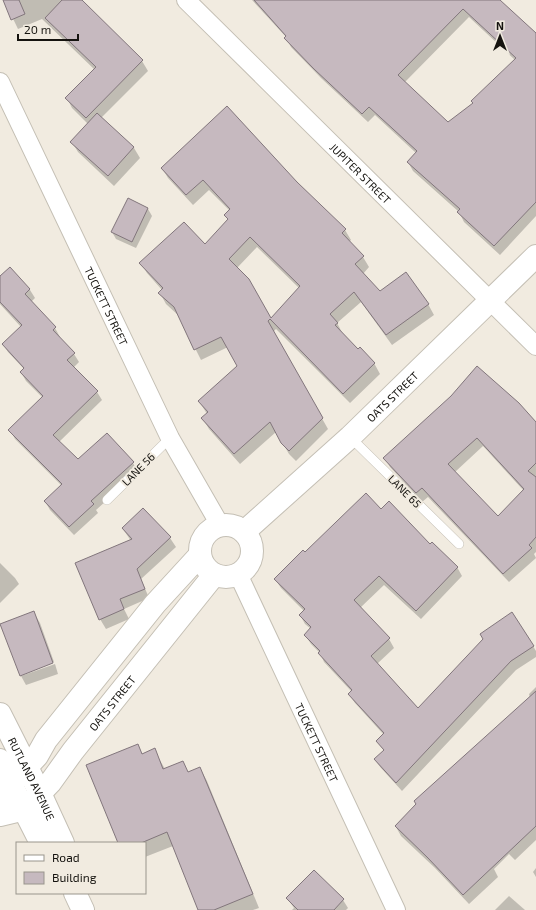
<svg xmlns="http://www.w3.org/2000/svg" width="536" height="910" font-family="'Exo 2',sans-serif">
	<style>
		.shadow { fill: #0003; fill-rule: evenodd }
		.building { fill: #c6b9bf; stroke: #82767c; fill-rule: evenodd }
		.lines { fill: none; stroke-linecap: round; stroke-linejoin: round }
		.lane-casing { stroke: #c4bfb4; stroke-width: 10 }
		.street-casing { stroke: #c4bfb4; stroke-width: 20 }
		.secondary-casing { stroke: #c4bfb4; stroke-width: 24 }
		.primary-casing { stroke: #c4bfb4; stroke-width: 24 }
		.lane { stroke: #fff; stroke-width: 9 }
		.street { stroke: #fff; stroke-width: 18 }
		.secondary { stroke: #fff; stroke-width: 22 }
		.primary { stroke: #fff; stroke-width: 22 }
		.labels { text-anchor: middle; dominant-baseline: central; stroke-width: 4; stroke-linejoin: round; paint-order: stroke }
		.street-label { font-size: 11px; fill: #15130f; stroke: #f1ebe0 }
	</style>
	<rect width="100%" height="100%" fill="#f1ebe0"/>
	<g class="shadow">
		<polygon points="4,0 80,0 142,61 148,71 101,118 134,148 140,158 114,186 78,152 72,142 88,124 72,108 67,98 95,70 42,19 18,29"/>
		<path d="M252,0H499L536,34V216L500,255L464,222L459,212L413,171L408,162L416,153L375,115L368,122L321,78L291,47L286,37ZM469,17L515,60L474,103L448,124L404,83Z"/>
		<path d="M162,168L297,182L345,230L351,240L349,242L363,257L369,267L363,274L380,292L428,304L434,315L392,345L361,302L337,323L343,334L358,350L374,363L380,374L350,403L276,329L273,332L328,429L296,461L289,454L276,432L240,464L209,429L203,419L207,414L199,401L238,366L228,347L201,360L179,316L166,304L160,293L162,290L147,273L141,263L205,245L228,220L225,215L230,211L209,190L193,205L168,178ZM257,247L299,288L271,320L237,268Z"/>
		<polygon points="128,199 148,209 152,216 136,248 116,239 112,232"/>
		<polygon points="10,269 30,290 35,298 31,302 55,328 60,337 59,338 74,354 79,362 73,368 97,392 102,400 59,442 78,461 107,435 133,463 138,472 96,510 98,513 74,535 50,510 45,501 62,486 15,439 10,430 43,398 26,381 21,372 24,369 8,352 3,344 21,327 0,304 0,278"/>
		<path d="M536,423V552L534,554L536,558L509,582L428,497L422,502L390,467L385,458ZM483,446L524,491L498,518L455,472Z"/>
		<polygon points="381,510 430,545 457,567 462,576 421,619 384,585 360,608 389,639 394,648 377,664 418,709 533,646 536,651 536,657 516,670 402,791 381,768 375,760 384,751 377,741 384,735 355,703 349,694 352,692 324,662 320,653 311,644 305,635 311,629 305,624 300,615 304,611 281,588 275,579 305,554"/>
		<polygon points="123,529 170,538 176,547 141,579 149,598 124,609 129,619 106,629 100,619 131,541"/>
		<polygon points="0,563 15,578 19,584 0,603"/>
		<polygon points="34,613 40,623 54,662 21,674"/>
		<polygon points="55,664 58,674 26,685 21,676"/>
		<polygon points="536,687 536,840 515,860 509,854 494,869 498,877 469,904 435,868 401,836 396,827 530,698 529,694"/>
		<polygon points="137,745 142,754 154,750 165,769 189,773 200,768 207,781 259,908 253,910 200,910 173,846 145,857 145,843 119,843"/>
		<polygon points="536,868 536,877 533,872"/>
		<polygon points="314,871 343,900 348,908 346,910 292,910 294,908 287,898"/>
		<polygon points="509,896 525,910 495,910"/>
	</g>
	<g class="building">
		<polygon points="3,0 19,0 25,14 11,20"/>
		<polygon points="62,0 82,0 143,60 86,118 65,98 96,67 45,18"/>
		<path d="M254,0H500L536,33V202L494,246L457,212L460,209L407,162L417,151L369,107L362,114L314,69L284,38L286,36ZM463,9L516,58L471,101L473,103L448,122L398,75Z"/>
		<path d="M227,106L297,182L346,229L342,233L364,256L355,264L380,291L406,272L429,304L386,335L354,292L330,314L338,323L335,325L358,349L360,347L375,363L343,394L270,319L268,321L323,418L289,451L281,443L270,422L234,454L201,418L208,412L198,401L237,366L221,337L194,350L174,307L158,293L163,288L139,263L184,222L205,244L228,219L224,215L230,209L203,180L186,195L161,168ZM250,237L300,286L271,318L249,279L229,259Z"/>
		<polygon points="97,113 134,147 108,176 70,142"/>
		<polygon points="128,198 148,208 132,242 111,232"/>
		<polygon points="10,267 30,289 25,294 56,327 53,330 75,353 67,360 98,391 53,435 78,459 107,433 134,462 91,501 94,504 69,527 44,501 62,484 8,430 43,396 20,372 24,368 2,344 22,325 0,302 0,276"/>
		<path d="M477,366L519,403L536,422V463L528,471L536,477V537L529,545L532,548L503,574L422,488L416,493L383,458L451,396ZM477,438L524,489L498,516L448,464Z"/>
		<polygon points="366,493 381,509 389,501 430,544 432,542 458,567 416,611 379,576 354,600 390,638 371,656 418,708 483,639 480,634 512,612 534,646 511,661 396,783 374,759 384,750 376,741 384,733 348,694 352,690 318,653 320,651 304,635 311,627 299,615 305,609 274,579 303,550 305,552"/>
		<polygon points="143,508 171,537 137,569 145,589 120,599 124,609 99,620 75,563 132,539 122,528"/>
		<polygon points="34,611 53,663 20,676 0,624"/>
		<polygon points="536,691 536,826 463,895 428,858 395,826 416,804 414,801"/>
		<polygon points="138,744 142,754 155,748 163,769 183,761 188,772 200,767 253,894 214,910 198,910 167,832 141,843 118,843 86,765"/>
		<polygon points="314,870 344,899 334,910 298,910 286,898"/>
	</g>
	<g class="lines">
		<g class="lane-casing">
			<g id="lane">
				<polyline points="350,437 459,544"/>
				<polyline points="107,500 170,438"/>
			</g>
		</g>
		<g class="street-casing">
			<g id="street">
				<path id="s1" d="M186,0L536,346"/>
				<path id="s2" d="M0,82L170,438L220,525"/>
				<path id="s3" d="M238,574L396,910"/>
			</g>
		</g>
		<g class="secondary-casing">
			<g id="secondary">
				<path id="s4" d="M0,714L40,793L63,843"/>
				<polyline points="0,760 11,784 41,843"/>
				<polyline points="75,893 83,910"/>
			</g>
		</g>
		<g class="primary-casing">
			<g id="primary">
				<circle cx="226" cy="551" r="26"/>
				<path id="s5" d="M244,532L350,437L536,256"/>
				<polyline points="0,806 11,784 37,756 46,740 155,604 199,556"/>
				<path id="s6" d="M0,815L25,809L50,783L73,751L214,575"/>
			</g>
		</g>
		<use href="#lane" class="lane"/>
		<use href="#street" class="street"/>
		<use href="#secondary" class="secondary"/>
		<use href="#primary" class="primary"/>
	</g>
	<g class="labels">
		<g class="street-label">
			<text stroke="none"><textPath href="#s1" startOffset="246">JUPITER STREET</textPath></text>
			<text stroke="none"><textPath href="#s2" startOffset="248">TUCKETT STREET</textPath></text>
			<text stroke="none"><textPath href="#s5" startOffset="201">OATS STREET</textPath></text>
			<text transform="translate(138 469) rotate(-45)">LANE 56</text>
			<text transform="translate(405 491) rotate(45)">LANE 65</text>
			<text stroke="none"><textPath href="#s6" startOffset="163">OATS STREET</textPath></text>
			<text stroke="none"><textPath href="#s3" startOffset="186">TUCKETT STREET</textPath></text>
			<text stroke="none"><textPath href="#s4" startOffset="72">RUTLAND AVENUE</textPath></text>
		</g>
	</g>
	<rect x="16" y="842" width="130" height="52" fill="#f1ebe0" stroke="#99958c"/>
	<rect x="24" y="855" width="20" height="6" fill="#ffffff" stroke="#99958c"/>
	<text x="52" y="862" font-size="12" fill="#15130f">Road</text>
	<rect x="24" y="872" width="20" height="12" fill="#c6b9bf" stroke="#99958c"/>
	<text x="52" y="882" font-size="12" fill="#15130f">Building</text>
	<g transform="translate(500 36)" stroke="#f1ebe0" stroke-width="3" paint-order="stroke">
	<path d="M0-3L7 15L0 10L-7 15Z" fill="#15130f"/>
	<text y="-6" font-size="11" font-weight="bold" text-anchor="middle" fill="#15130f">N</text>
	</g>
	<path d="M18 34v6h60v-6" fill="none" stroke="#15130f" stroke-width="2"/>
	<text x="24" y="34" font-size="12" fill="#15130f" stroke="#f1ebe0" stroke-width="3" paint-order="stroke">20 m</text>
</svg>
